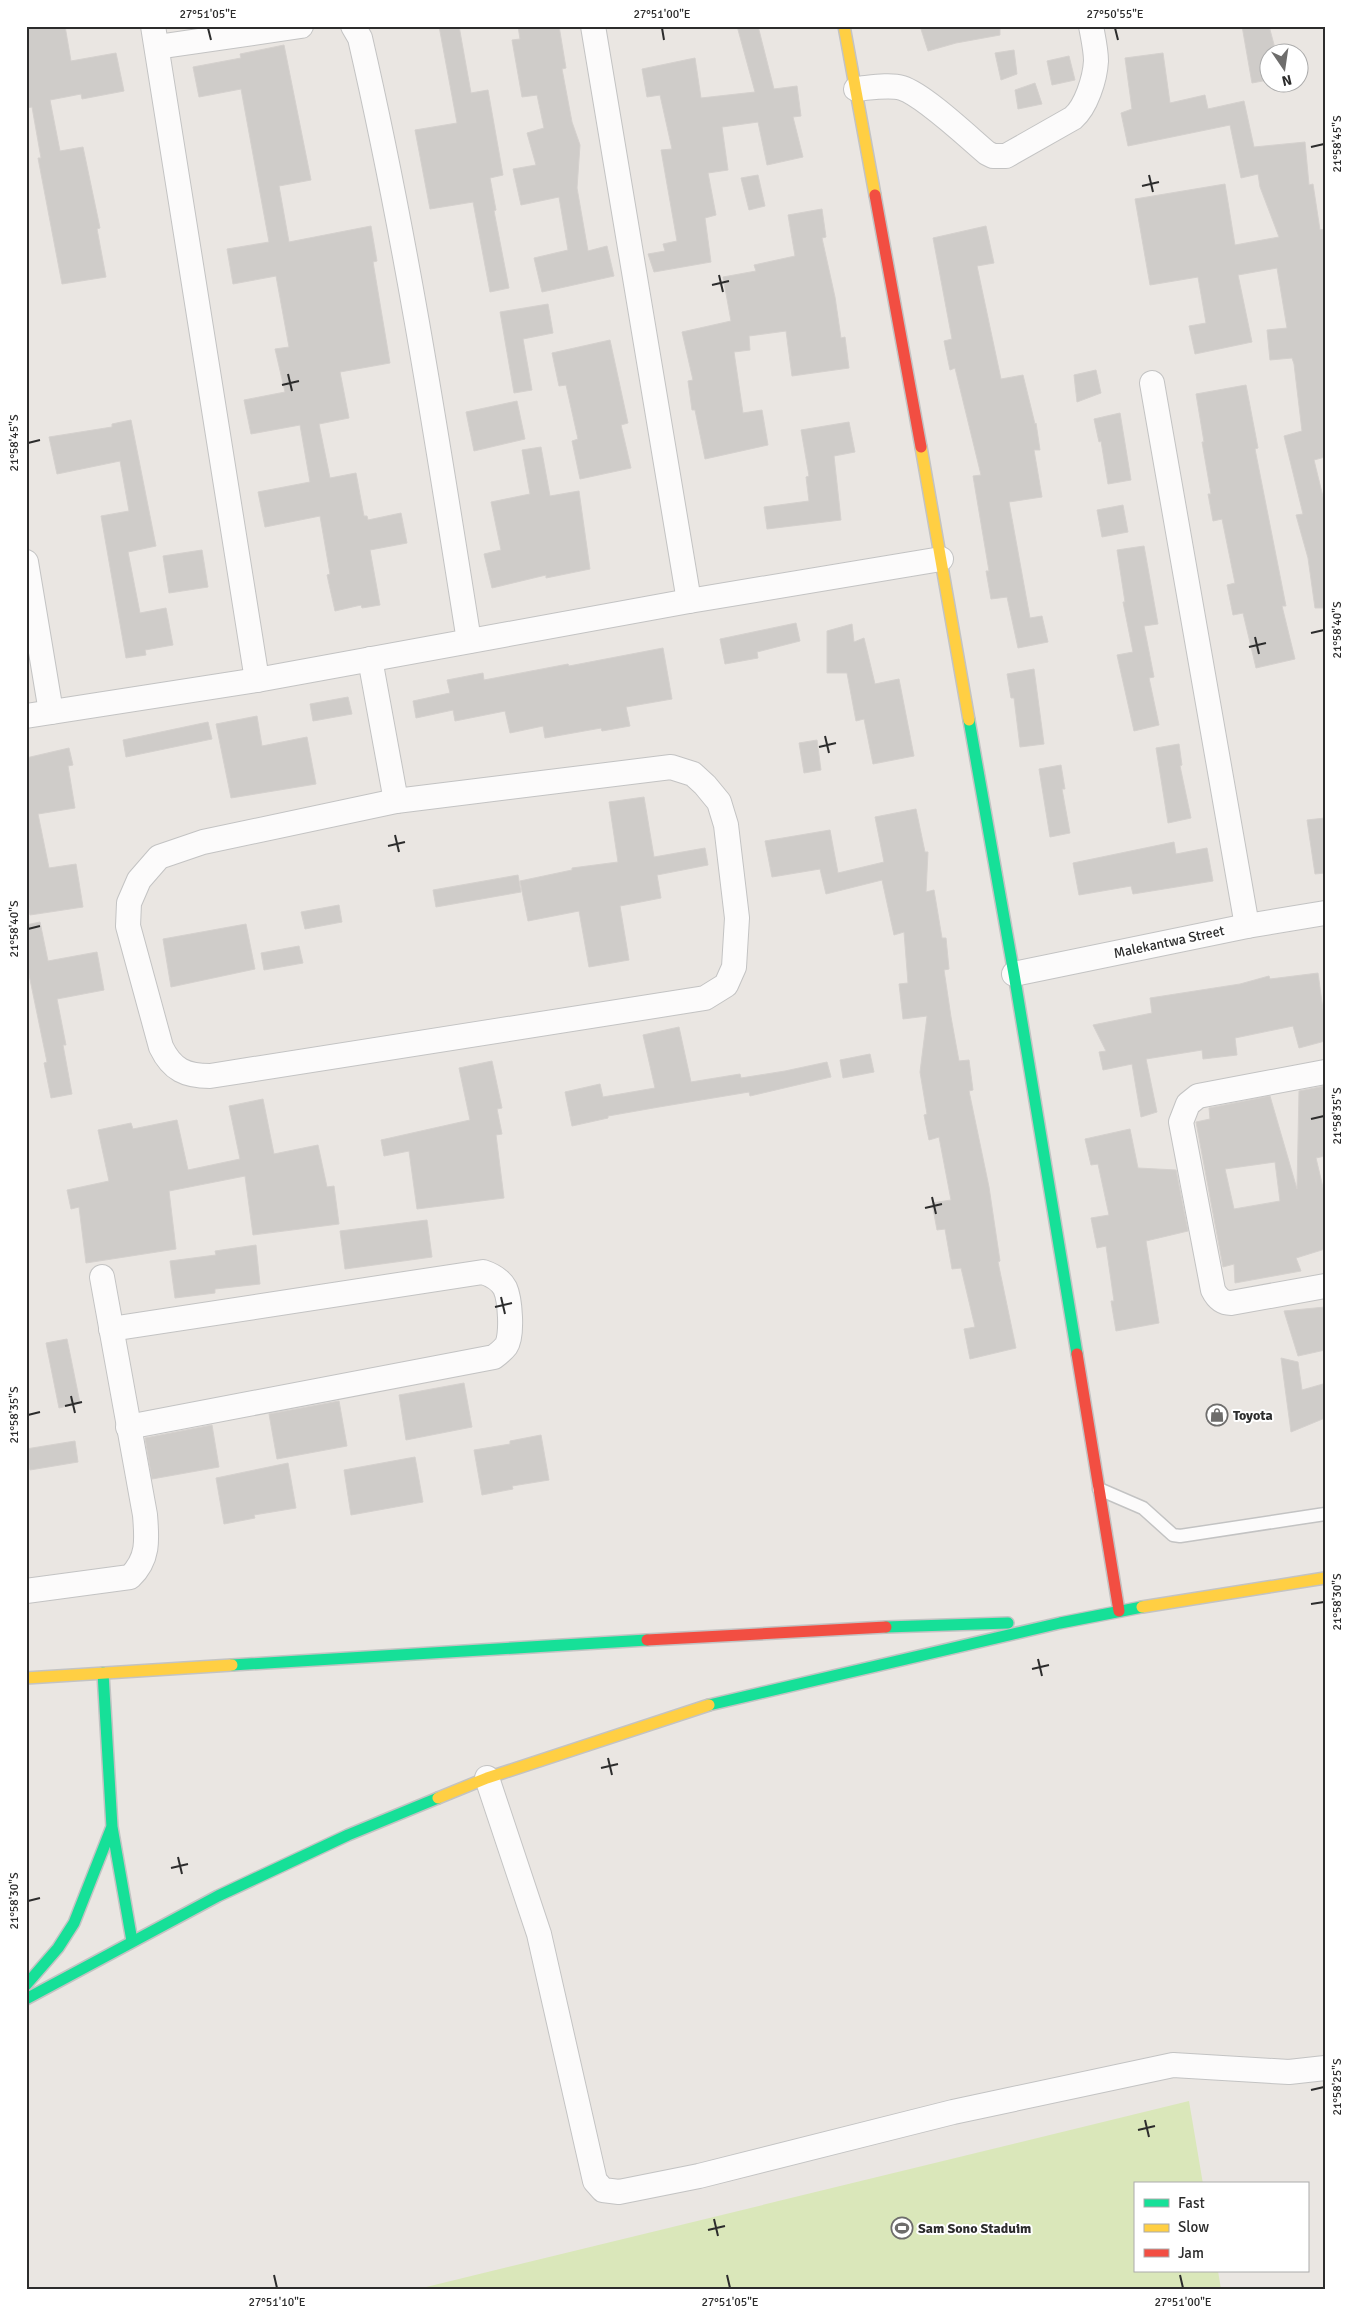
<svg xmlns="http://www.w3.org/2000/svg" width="1351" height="2315" font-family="Signika,sans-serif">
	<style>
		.pitch { fill: #dae7ba }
		.building { fill: #cfccc9; stroke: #d5d1ce; fill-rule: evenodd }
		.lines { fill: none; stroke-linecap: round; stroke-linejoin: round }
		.lane-casing { stroke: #c3c3c3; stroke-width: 15 }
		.street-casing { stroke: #c3c3c3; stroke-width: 26 }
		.fast-casing { stroke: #c3c3c3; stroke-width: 14 }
		.slow-casing { stroke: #c3c3c3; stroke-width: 14 }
		.jam-casing { stroke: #c3c3c3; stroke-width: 14 }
		.lane { stroke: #fcfbfb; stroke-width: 12 }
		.street { stroke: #fcfbfb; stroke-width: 24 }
		.fast { stroke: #16e098; stroke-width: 11 }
		.slow { stroke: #ffcf43; stroke-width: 11 }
		.jam { stroke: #f24e42; stroke-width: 11 }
		.ticks { fill: none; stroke: #2c2c2c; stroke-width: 2 }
		.labels { text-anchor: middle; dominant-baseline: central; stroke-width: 4; stroke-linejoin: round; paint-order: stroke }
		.street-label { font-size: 14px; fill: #2c2c2c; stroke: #fff }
		.poi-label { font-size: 14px; font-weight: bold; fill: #2c2c2c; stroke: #fff; text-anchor: start }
		.neatline { fill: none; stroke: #2c2c2c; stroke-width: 2 }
		.ticks-label { font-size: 12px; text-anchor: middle; fill: #2c2c2c }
	</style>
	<rect width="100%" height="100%" fill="#eae6e2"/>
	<polygon class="pitch" points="1189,2101 1203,2184 1135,2184 1135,2271 1218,2271 1221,2289 418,2289"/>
	<g class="building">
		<polygon points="26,26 65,26 71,61 116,53 124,91 82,99 81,94 50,100 60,151 83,147 100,228 97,229 106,277 62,284 38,158 41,158 32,107 26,108"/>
		<polygon points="439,26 459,26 471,93 488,90 503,175 490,178 496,210 494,211 509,288 490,292 473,202 430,209 415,130 457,123"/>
		<polygon points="518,26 559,26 566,68 562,69 572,122 580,145 577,188 588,251 607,246 614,276 542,292 534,258 568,250 559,197 521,205 513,169 536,165 527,133 544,128 537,95 522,97 512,40 520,39"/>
		<polygon points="737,26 758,26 774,89 797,86 801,116 793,117 803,157 767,165 758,122 722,127 728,170 708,173 716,215 705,218 711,262 654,272 648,254 665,251 663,244 677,241 661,150 672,149 660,95 647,97 642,69 695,58 701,98 755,92"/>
		<polygon points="920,26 1000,26 1000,35 956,43 928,51"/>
		<polygon points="1242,26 1269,26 1276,52 1268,52 1268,80 1252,83"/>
		<polygon points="284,45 311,180 279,186 289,242 371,226 377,261 373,262 390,363 340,372 349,418 319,424 330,478 356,473 364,516 367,516 368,520 401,513 407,543 370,550 380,605 362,608 361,605 335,611 327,575 330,574 320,516 265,527 258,492 310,482 300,425 251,434 244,400 285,392 275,349 289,347 276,276 233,284 227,249 269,242 241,89 199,97 193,67 241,58 240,54"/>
		<polygon points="1014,50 1017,74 1001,80 995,53"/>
		<polygon points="1163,53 1170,103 1205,95 1208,109 1244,101 1254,147 1305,142 1309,185 1313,184 1320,230 1325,229 1325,457 1314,460 1325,505 1325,608 1315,608 1308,558 1296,515 1303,514 1284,436 1302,431 1294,364 1292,358 1270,360 1267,330 1287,328 1277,268 1238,275 1252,342 1195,354 1189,326 1206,323 1198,277 1150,285 1135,199 1225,184 1235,245 1279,237 1260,187 1258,174 1241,178 1230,125 1128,146 1121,113 1132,109 1125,58"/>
		<polygon points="1069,56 1075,80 1052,85 1047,61"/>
		<polygon points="1035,83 1042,104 1018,109 1015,90"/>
		<polygon points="758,175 765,206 749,210 741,178"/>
		<polygon points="822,209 826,237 822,238 835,297 841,338 845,337 849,368 792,376 786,331 749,336 750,350 734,352 743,413 762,410 768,445 705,459 695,410 692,410 688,381 693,380 682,332 731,321 723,277 756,271 754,265 795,256 788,215"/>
		<polygon points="986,226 994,263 977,266 1001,379 1023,375 1035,424 1036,423 1040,450 1034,450 1042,497 1009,502 1030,618 1042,616 1048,642 1018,648 1007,597 991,599 986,571 989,571 973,476 981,475 955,368 950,370 944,341 952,339 933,238"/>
		<polygon points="548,304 553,333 523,339 532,390 514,393 500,312"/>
		<polygon points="610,340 628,423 621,425 631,468 580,479 572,441 578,439 566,385 559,386 552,353"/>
		<polygon points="1096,370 1101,393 1077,402 1074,375"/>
		<polygon points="1246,385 1258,448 1255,449 1286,606 1282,606 1295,659 1256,668 1243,613 1233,615 1227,585 1235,583 1222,519 1213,521 1208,494 1211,494 1202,442 1204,442 1196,394"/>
		<polygon points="517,401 525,439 474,451 466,412"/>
		<polygon points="1120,413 1131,480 1108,484 1101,441 1099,442 1094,419"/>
		<polygon points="131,420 156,546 128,552 140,613 166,608 173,645 145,650 146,655 126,658 101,516 129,511 120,461 57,474 49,437 112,427 112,424"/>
		<polygon points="849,422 855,452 834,456 841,520 767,529 764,507 809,501 806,477 809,476 801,430"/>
		<polygon points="541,447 550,496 579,491 590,569 546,578 546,575 492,588 484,554 501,550 491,502 530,494 522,450"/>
		<polygon points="1123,505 1128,532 1102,537 1097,510"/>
		<polygon points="1144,546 1158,624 1144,626 1154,677 1149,678 1159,725 1134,731 1117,655 1133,652 1123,602 1125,602 1117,550"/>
		<polygon points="202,550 208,587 169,593 163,556"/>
		<polygon points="796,623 800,641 757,652 758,658 725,664 720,639"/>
		<polygon points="852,624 854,642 864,638 875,684 899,679 914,756 873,764 864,719 856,721 847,673 827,673 827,631"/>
		<polygon points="663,648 672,699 626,707 630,726 602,731 601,728 545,738 543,726 510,733 505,711 455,721 453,710 416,718 413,701 450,693 447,680 483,673 484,680 568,664 569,666"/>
		<polygon points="1034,669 1044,744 1020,747 1014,698 1011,698 1007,674"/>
		<polygon points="348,697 352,714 313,721 310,704"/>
		<polygon points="257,716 262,746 307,737 316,784 231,798 216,724"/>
		<polygon points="208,722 212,739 126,757 123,740"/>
		<polygon points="817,740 821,770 804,773 799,743"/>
		<polygon points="1179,744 1182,765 1180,766 1191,818 1168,823 1156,748"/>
		<polygon points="69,748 73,765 68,766 75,808 38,814 49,868 76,864 83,907 30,915 26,890 26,758"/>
		<polygon points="1061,765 1065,789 1062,789 1070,833 1050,837 1039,769"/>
		<polygon points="644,797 654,857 705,848 708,865 657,875 661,898 620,906 629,960 589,967 579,911 528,921 520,881 572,870 572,868 618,862 609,802"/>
		<polygon points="916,809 925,852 928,852 926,892 934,890 942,938 946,938 949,969 944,970 951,1017 959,1061 969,1060 973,1090 969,1091 989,1187 1000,1261 998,1262 1016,1348 970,1359 964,1329 975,1327 961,1268 952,1269 945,1229 937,1230 932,1203 951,1200 939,1137 929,1140 924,1115 927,1114 920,1072 927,1016 903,1019 899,984 908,983 904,932 894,935 882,880 826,894 820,869 772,877 765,841 830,830 838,873 884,862 875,817"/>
		<polygon points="1325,818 1325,873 1315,874 1307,820"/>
		<polygon points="1174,842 1176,854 1207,848 1213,881 1133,894 1131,886 1079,895 1073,863"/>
		<polygon points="518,875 521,892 436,907 433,890"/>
		<polygon points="339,905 342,922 305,929 301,912"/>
		<polygon points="40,922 48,961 97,952 104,990 57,999 66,1045 63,1045 72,1094 51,1098 44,1063 47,1062 26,960 26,925"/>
		<polygon points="246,924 255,969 171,987 163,939"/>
		<polygon points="299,946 303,963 264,970 261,953"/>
		<polygon points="1318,973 1325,1024 1325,1041 1299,1048 1293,1026 1235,1038 1237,1055 1203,1059 1202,1050 1146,1059 1157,1112 1141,1117 1132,1064 1103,1070 1099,1052 1106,1051 1093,1025 1152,1013 1150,998 1240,984 1269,976 1270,979"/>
		<polygon points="679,1027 691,1082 740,1074 741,1078 785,1071 827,1062 831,1077 750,1096 749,1092 659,1107 608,1116 608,1118 572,1126 565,1092 600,1084 603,1097 655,1088 643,1035"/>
		<polygon points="870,1054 874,1072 843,1078 840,1060"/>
		<polygon points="492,1061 502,1108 497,1109 502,1134 496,1135 504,1198 417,1209 409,1151 384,1156 381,1140 470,1120 459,1068"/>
		<path d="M1325,1086V1156L1316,1158L1325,1196V1249L1296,1258L1301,1271L1235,1283L1234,1264L1223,1267L1196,1122L1210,1119L1209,1108L1270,1096L1297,1189L1299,1091ZM1275,1162L1280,1201L1234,1209L1225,1169Z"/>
		<polygon points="263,1099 274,1154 318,1145 327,1187 334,1186 339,1224 253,1235 245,1176 169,1191 176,1249 86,1263 79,1207 71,1209 67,1190 109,1181 98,1130 131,1123 133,1129 177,1120 188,1170 240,1159 229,1106"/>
		<polygon points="1130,1129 1138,1168 1176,1170 1188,1231 1146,1241 1159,1323 1116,1331 1111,1301 1114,1301 1106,1246 1097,1248 1091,1218 1109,1215 1098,1164 1091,1165 1085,1139"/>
		<polygon points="427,1220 432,1257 345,1269 340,1231"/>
		<polygon points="256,1245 260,1284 215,1289 215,1293 175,1298 170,1261 216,1255 215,1251"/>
		<polygon points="1325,1307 1325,1350 1298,1356 1284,1311"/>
		<polygon points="67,1339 80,1403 59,1408 46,1343"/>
		<polygon points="1281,1358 1298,1362 1302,1390 1323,1384 1325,1418 1291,1432"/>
		<polygon points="464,1383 472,1427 406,1440 399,1395"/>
		<polygon points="339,1401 347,1446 277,1459 269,1414"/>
		<polygon points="212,1425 219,1467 152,1479 145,1438"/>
		<polygon points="541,1435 549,1480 512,1486 513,1489 482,1495 474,1450 510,1444 510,1441"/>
		<polygon points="75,1441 78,1462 30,1470 26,1449"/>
		<polygon points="415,1457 423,1502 351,1515 344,1470"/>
		<polygon points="288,1463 296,1508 254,1515 255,1518 224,1524 216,1478"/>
	</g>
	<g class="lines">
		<g class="lane-casing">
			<polyline id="lane" points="1099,1489 1143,1508 1173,1535 1180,1536 1325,1514"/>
		</g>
		<g class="street-casing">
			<g id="street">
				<polyline points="153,26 257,680"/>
				<path d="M353,26L360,38C406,237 437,439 469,641"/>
				<polyline points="593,26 689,601"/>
				<polyline points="157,47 301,26"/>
				<path d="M856,89C869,88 889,84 902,88C924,95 968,137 987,153L993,156H1006L1073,118C1086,107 1095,79 1096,61C1096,50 1093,37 1091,26"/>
				<polyline points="1152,383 1247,926"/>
				<polyline points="26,562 51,712"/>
				<polyline points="370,659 396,801"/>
				<polyline points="26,716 257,680 689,601 941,559"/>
				<path d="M671,767L693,774L705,785L719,802L726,825L737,918L734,967L726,985L705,998L210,1076C186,1076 172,1070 161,1047L128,926L129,903L139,880L159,857L203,842L396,801Z"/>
				<polyline points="1014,974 1247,926 1325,913"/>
				<path d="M1325,1072L1198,1096L1188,1104L1181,1122L1213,1290C1217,1298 1222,1303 1231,1303L1325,1286"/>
				<path d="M111,1329L483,1272C492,1275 500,1279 505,1288C510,1299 513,1336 506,1346C503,1350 498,1354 494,1357L128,1427"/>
				<path d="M26,1591L130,1577C149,1559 147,1539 145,1515L102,1277"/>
				<polyline points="487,1778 539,1934 595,2181 603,2190 619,2192 699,2176 953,2112 1173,2065 1289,2072 1325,2068"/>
			</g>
		</g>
		<g class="fast-casing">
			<g id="fast">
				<polyline points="969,720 1014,974 1077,1354"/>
				<polyline points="886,1627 1008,1623"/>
				<polyline points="232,1665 647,1640"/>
				<polyline points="103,1673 112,1827 132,1941"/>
				<polyline points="709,1705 1060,1623 1142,1607"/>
				<polyline points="26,1985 58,1948 74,1923 111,1829"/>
				<polyline points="26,1999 218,1896 348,1835 438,1798"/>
			</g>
		</g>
		<g class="slow-casing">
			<g id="slow">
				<polyline points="844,26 875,195"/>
				<polyline points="921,447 969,720"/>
				<polyline points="1142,1607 1325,1578"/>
				<polyline points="26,1678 232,1665"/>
				<polyline points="438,1798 487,1778 709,1705"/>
			</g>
		</g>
		<g class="jam-casing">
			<g id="jam">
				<polyline points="875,195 921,447"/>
				<polyline points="1077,1354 1119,1611"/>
				<polyline points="647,1640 886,1627"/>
			</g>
		</g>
		<use href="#lane" class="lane"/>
		<use href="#street" class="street"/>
		<use href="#fast" class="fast"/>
		<use href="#slow" class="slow"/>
		<use href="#jam" class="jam"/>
	</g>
	<path class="ticks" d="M208,28L211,40M662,28L664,40M1115,28L1118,40M1311,147L1324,144M1149,175L1153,192M1142,186L1159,182M719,275L723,292M712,285L729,281M288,374L292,391M282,385L299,381M28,443L40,440M1311,633L1324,630M1255,637L1259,654M1249,647L1266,643M825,736L829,753M819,747L836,743M395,835L399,852M388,846L405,842M28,929L40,926M1311,1119L1324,1116M932,1197L936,1214M925,1208L942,1204M501,1297L505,1314M495,1307L512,1303M71,1396L75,1413M65,1406L82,1402M28,1415L40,1412M1311,1604L1324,1602M1038,1659L1042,1676M1032,1669L1049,1665M608,1758L612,1775M601,1768L618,1764M178,1857L182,1874M171,1868L188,1864M28,1901L40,1898M1311,2090L1324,2087M1145,2120L1149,2137M1138,2130L1155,2126M714,2219L718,2236M708,2230L725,2226M274,2275L277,2288M727,2275L730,2288M1180,2275L1183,2288"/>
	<defs>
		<g id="shop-ring" transform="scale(1.125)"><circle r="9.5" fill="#fff" stroke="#6e6d6c" stroke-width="1.5"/><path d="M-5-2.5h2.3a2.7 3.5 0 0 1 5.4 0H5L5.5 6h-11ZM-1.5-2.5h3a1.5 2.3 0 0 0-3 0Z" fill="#6e6d6c"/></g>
		<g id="stadium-ring" transform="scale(1.125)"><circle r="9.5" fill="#fff" stroke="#6e6d6c" stroke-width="1.5"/><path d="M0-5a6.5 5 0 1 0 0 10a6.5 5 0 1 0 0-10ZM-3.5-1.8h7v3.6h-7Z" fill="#6e6d6c"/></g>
	</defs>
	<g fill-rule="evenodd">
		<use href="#shop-ring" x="1217" y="1415"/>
		<use href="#stadium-ring" x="902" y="2228"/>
	</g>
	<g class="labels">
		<g class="street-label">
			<text transform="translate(1169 942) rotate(-12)">Malekantwa Street</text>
		</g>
		<g class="poi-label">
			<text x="1233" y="1415">Toyota</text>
			<text x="918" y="2228">Sam Sono Staduim</text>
		</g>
	</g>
	<rect width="1351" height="2315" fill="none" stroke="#ffffff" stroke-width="55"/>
	<rect x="1134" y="2182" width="175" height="90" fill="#ffffff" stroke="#ababab"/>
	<rect x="1144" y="2199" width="25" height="8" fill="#16e098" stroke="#ababab"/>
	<text x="1178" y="2208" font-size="15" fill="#2c2c2c">Fast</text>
	<rect x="1144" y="2224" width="25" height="8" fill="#ffcf43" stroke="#ababab"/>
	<text x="1178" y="2232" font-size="15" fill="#2c2c2c">Slow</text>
	<rect x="1144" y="2249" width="25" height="8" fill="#f24e42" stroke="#ababab"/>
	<text x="1178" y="2258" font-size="15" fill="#2c2c2c">Jam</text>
	<g transform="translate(1284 68) rotate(167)"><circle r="24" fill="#ffffff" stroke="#ababab"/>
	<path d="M0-4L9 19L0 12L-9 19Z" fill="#6e6d6c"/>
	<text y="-8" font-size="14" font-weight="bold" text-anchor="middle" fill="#2c2c2c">N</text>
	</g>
	<rect x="28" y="28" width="1296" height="2260" class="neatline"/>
	<g class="ticks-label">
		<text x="208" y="18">27°51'05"E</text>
		<text x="662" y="18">27°51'00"E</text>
		<text x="1115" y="18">27°50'55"E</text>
		<text transform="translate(1337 144) rotate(-90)" y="4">21°58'45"S</text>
		<text transform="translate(14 443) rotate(-90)" y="4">21°58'45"S</text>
		<text transform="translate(1337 630) rotate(-90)" y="4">21°58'40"S</text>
		<text transform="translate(14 929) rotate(-90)" y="4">21°58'40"S</text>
		<text transform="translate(1337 1116) rotate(-90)" y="4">21°58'35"S</text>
		<text transform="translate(14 1415) rotate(-90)" y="4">21°58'35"S</text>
		<text transform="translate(1337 1602) rotate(-90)" y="4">21°58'30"S</text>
		<text transform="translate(14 1901) rotate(-90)" y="4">21°58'30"S</text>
		<text transform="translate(1337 2087) rotate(-90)" y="4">21°58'25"S</text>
		<text x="277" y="2306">27°51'10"E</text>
		<text x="730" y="2306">27°51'05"E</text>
		<text x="1183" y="2306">27°51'00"E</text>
	</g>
</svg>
